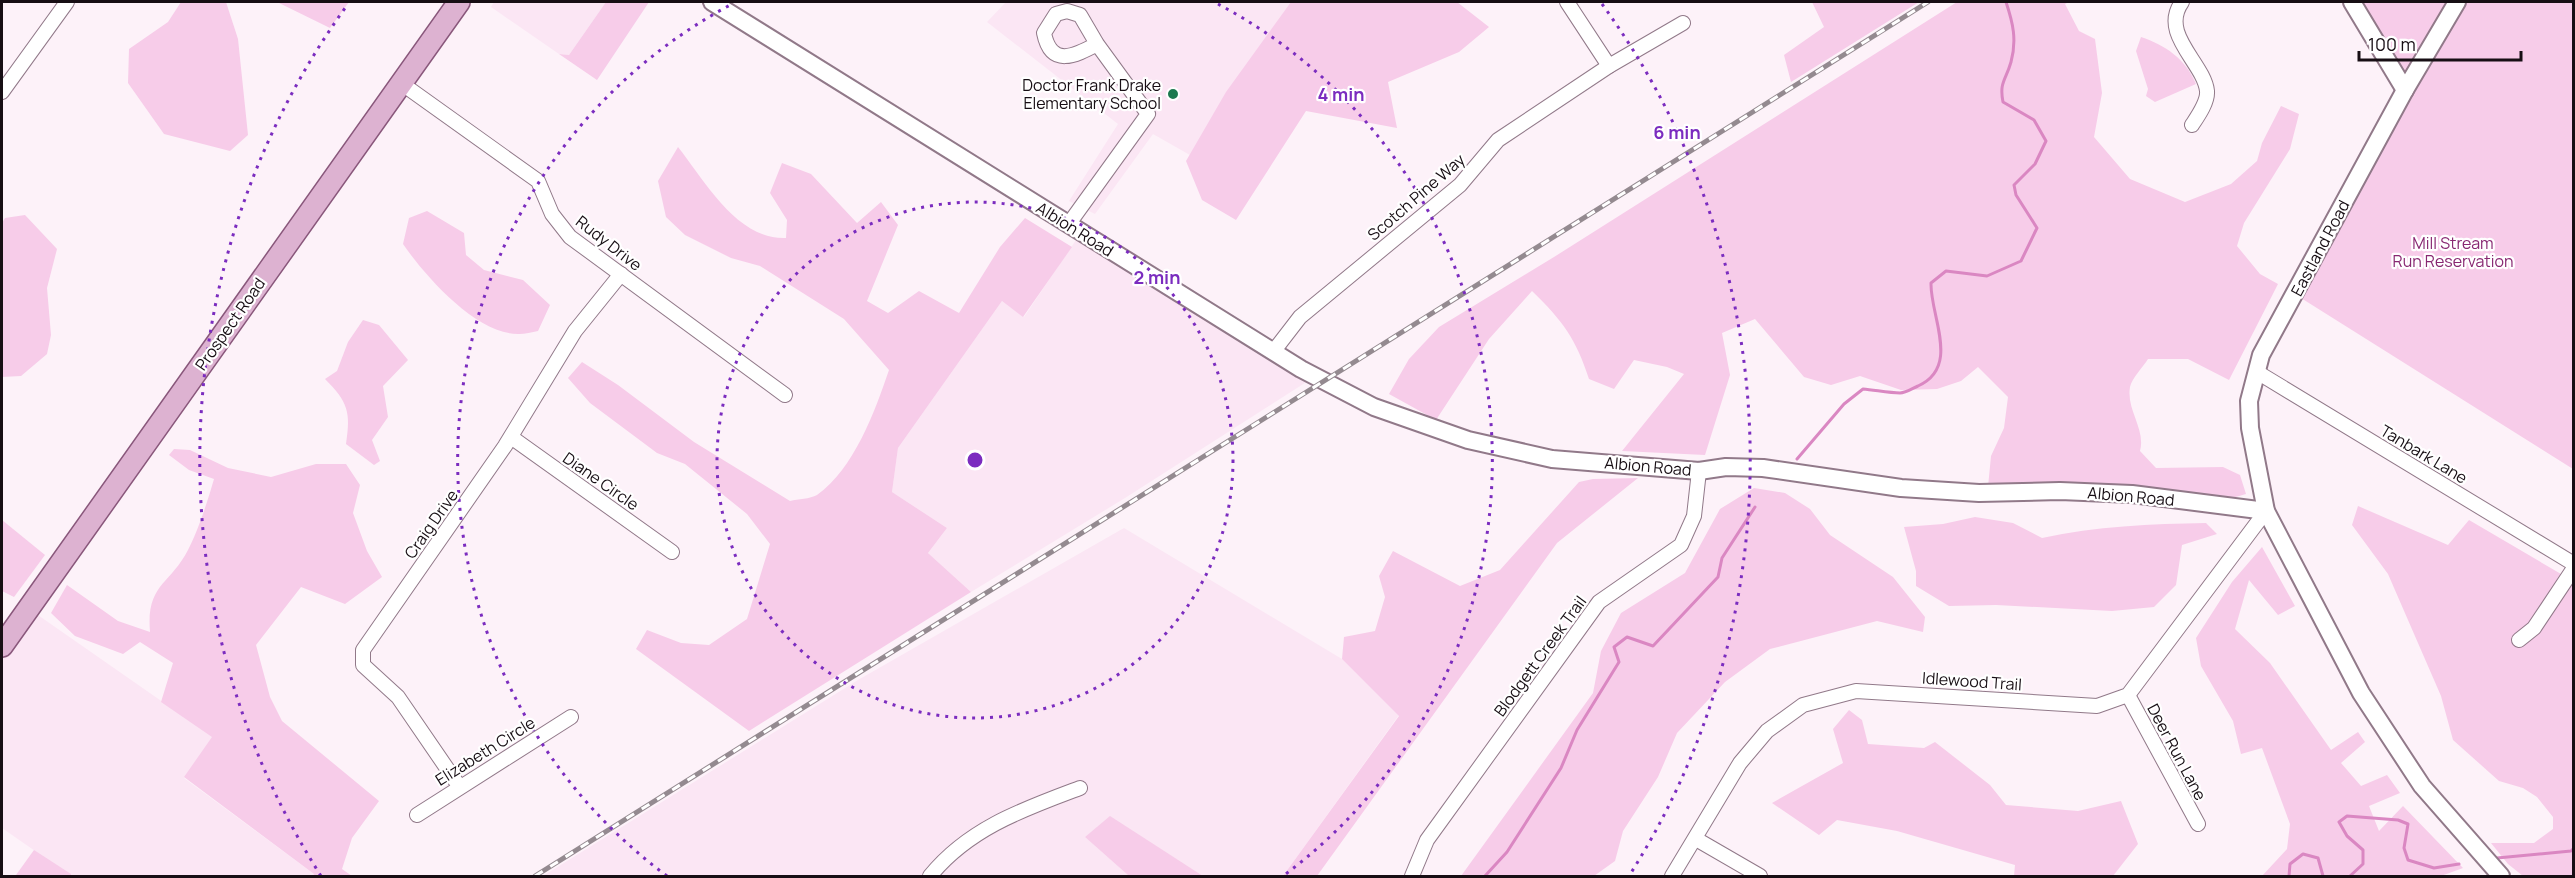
<svg xmlns="http://www.w3.org/2000/svg" width="2575" height="878" font-family="Manrope,sans-serif">
	<style>
		.built { fill: #fbe6f4 }
		.green { fill: #f7cce9 }
		.lines { fill: none; stroke-linecap: round; stroke-linejoin: round }
		.stream { stroke: #da87c2; stroke-width: 3 }
		.minor-casing { stroke: #917989; stroke-width: 16 }
		.tertiary-casing { stroke: #917989; stroke-width: 20 }
		.primary-casing { stroke: #89577b; stroke-width: 24 }
		.minor { stroke: #fff; stroke-width: 14 }
		.tertiary { stroke: #fff; stroke-width: 16 }
		.primary { stroke: #ddb2d1; stroke-width: 21 }
		.rail-casing { stroke: #948a90; stroke-width: 5 }
		.rail { stroke: #fff; stroke-width: 3; stroke-dasharray: 9; stroke-linecap: butt }
		.ring { fill: none; stroke: #7b2cbf; stroke-width: 3; stroke-dasharray: 3 6 }
		.poi-dot { fill: #1c794f; stroke: #fff; stroke-width: 2 }
		.labels { text-anchor: middle; dominant-baseline: central; stroke-width: 4.5; stroke-linejoin: round; paint-order: stroke }
		.poi-label { font-size: 16px; fill: #170e14; stroke: #fff; text-anchor: end }
		.street-label { font-size: 16px; fill: #170e14; stroke: #fff }
		.park-label { font-size: 16px; fill: #882872; stroke: #fff }
		.centre { fill: #7b2cbf; stroke: #fff; stroke-width: 3 }
		.ring-label { font-size: 18px; text-anchor: middle; font-weight: bold; fill: #7b2cbf; stroke: #fff; stroke-width: 4.5; stroke-linejoin: round; paint-order: stroke }
	</style>
	<rect width="100%" height="100%" fill="#fdf2f9"/>
	<g class="built">
		<polygon points="494,2 606,2 569,55 559,54 491,7"/>
		<polygon points="1006,2 1327,2 1218,171 1153,134 1095,214 1069,201 1118,124 987,22"/>
		<polygon points="1078,237 1308,381 1125,498 971,592 928,553 947,528 892,492 898,448 1002,301 1024,317"/>
		<polygon points="1124,528 1342,659 1399,715 1283,876 1203,876 1110,817 1085,837 1129,876 543,876 858,680"/>
		<polygon points="35,613 213,737 184,778 314,874 313,876 71,876 2,828 2,659"/>
	</g>
	<g class="green">
		<polygon points="181,2 226,2 238,39 248,135 230,151 164,134 128,83 129,49 168,22"/>
		<polygon points="277,2 349,2 330,28"/>
		<polygon points="606,2 649,2 597,80 559,54 569,55"/>
		<polygon points="1291,2 1457,2 1489,27 1459,52 1388,82 1397,128 1306,111 1236,220 1202,200 1186,161 1226,92"/>
		<polygon points="1812,2 1919,2 1791,82 1784,55 1824,27"/>
		<path d="M1957,2H2069L2065,4L2079,31L2095,39L2102,93L2094,137L2130,179L2185,202L2231,184L2257,161L2262,143L2281,106L2299,114L2290,149L2244,223L2237,246L2260,274L2278,284L2229,380L2188,359H2148C2143,367 2132,378 2130,387C2126,410 2146,429 2140,451L2156,468L2223,467L2240,475L2246,494L2229,499L1988,487L1991,456L2004,428L2008,397L1978,367L1961,381L1937,389L1901,390L1860,376L1831,385L1804,377L1755,319L1722,333L1730,375L1705,455L1622,451L1684,374L1667,367L1634,360L1614,389L1589,379C1576,339 1563,321 1532,291L1489,339L1436,420L1389,394L1409,359L1439,327L1554,257Z"/>
		<polygon points="2351,2 2573,2 2573,469 2293,293 2403,93"/>
		<path d="M2141,37C2165,45 2186,59 2196,84L2155,102L2146,96L2148,89L2136,51Z"/>
		<path d="M678,147C705,181 737,240 786,238L787,220L770,193L782,163L811,174L857,223L881,202L898,225L867,301L888,313L919,291L959,313L1000,247L1025,218L1072,247L1023,317L1002,301L898,448L892,492L947,528L928,553L971,592L749,731L636,649L647,630L681,643L709,645L747,619L770,544L747,514L685,464L657,453L590,403L568,378L582,362L618,385L694,442L790,501C798,499 810,499 817,495C854,469 875,411 889,370L844,319L760,266L731,258L685,235L666,217L658,181Z"/>
		<path d="M427,211L464,233L466,255L484,270L523,280L550,305L538,331C532,332 525,334 519,334C477,335 425,276 403,244L409,218Z"/>
		<polygon points="25,215 57,249 47,288 51,335 47,354 21,376 2,377 2,223 5,218"/>
		<path d="M363,320L379,325L408,360L383,386L388,417L372,440L380,461L374,465L346,444C351,412 348,402 325,379L337,371L348,342Z"/>
		<path d="M174,449L190,450L228,468L271,477L316,464H346L360,485L353,513L367,551L382,577L345,604L301,587L256,645L270,697L282,721L379,801L352,838L342,869L352,876H313L314,874L184,777L212,737L161,702L173,663L140,642L123,654L75,636L51,613L67,585L118,621L150,632C146,584 170,585 188,550C198,531 208,500 214,479L189,470L169,455Z"/>
		<polygon points="1638,478 1557,543 1317,876 1283,876 1399,716 1342,659 1344,637 1375,631 1385,597 1379,576 1393,551 1460,586 1500,570 1579,482 1593,479"/>
		<polygon points="1754,488 1785,493 1810,509 1830,535 1893,577 1925,617 1923,632 1877,621 1770,649 1725,682 1677,733 1658,777 1623,831 1615,861 1594,876 1461,876 1593,693 1601,651 1621,613 1685,573 1720,509"/>
		<polygon points="2358,506 2448,545 2469,520 2573,581 2573,876 2523,876 2508,864 2491,843 2534,843 2553,829 2553,817 2537,797 2523,788 2499,781 2453,740 2441,696 2388,574 2352,525"/>
		<path d="M1975,517L2013,523L2042,538C2096,526 2151,524 2206,523L2217,534L2182,545L2176,585L2154,607L2112,611L1996,605L1949,606L1916,586V571L1904,527L1943,524Z"/>
		<polygon points="2,520 45,555 14,597 2,591"/>
		<polygon points="2262,547 2295,606 2278,615 2249,580 2235,629 2270,663 2331,750 2358,732 2365,742 2341,763 2361,786 2387,775 2400,793 2369,806 2379,831 2403,806 2463,868 2441,876 2262,876 2287,849 2290,824 2262,748 2241,754 2233,721 2201,666 2196,638 2232,582"/>
		<polygon points="1849,710 1862,720 1868,744 1924,748 1935,742 1990,785 2006,805 2078,811 2121,801 2138,844 2113,876 2014,876 2015,865 1897,831 1837,820 1819,835 1772,803 1843,763 1833,729"/>
		<polygon points="1110,816 1203,876 1129,876 1085,837"/>
		<polygon points="34,850 71,874 71,876 16,875"/>
	</g>
	<g class="lines">
		<g class="stream">
			<path d="M1797,459L1844,404L1863,389C1875,390 1889,393 1900,393C1906,393 1913,388 1918,386C1961,367 1930,316 1931,283L1946,271L1987,276L2021,261L2037,228L2016,195L2014,185L2035,164L2046,141L2034,120L2003,102C1999,82 2006,80 2011,62C2017,40 2013,23 2006,2"/>
			<polyline points="2497,858 2571,851 2574,848"/>
			<polyline points="1485,876 1507,852 1561,768 1577,730 1619,662 1614,647 1627,637 1653,646 1718,577 1722,558 1755,507"/>
			<polyline points="2289,876 2290,864 2303,854 2318,858 2323,876"/>
			<polyline points="2350,876 2363,864 2363,850 2347,836 2339,822 2347,816 2398,820 2408,824 2404,848 2408,860 2434,868 2459,864"/>
		</g>
		<g class="minor-casing">
			<g id="minor">
				<polyline points="1567,2 1609,66"/>
				<path d="M2182,2C2159,34 2204,63 2207,91C2208,102 2198,116 2192,125"/>
				<polyline points="401,83 538,181 552,214 570,237 785,395"/>
				<polyline points="2,92 67,2"/>
				<path d="M1068,225L1148,114L1097,44L1080,15L1067,11L1056,14L1044,33C1051,68 1075,56 1097,44"/>
				<polyline points="1273,352 1300,317 1460,185 1498,140 1609,66 1683,23"/>
				<polyline points="2257,372 2574,564"/>
				<polyline points="511,437 672,552"/>
				<polyline points="2519,640 2534,628 2574,568"/>
				<polyline points="2128,695 2198,824"/>
				<polyline points="459,786 398,697 363,665 363,650 505,446 575,331 621,274"/>
				<polyline points="417,815 571,717"/>
				<polyline points="1696,839 1760,876"/>
				<path d="M930,876C969,828 1024,809 1080,788"/>
				<polyline points="1412,876 1427,840 1599,602 1681,545 1694,516 1699,471"/>
				<polyline points="1672,876 1740,763 1767,731 1803,705 1856,691 2097,706 2128,695 2266,511"/>
			</g>
		</g>
		<g class="tertiary-casing">
			<g id="tertiary">
				<polyline points="712,2 1301,369 1374,407 1468,440 1552,459 1699,471 1726,467 1763,468 1901,488 1979,493 2060,491 2132,494 2266,511"/>
				<polyline points="2352,2 2405,90"/>
				<polyline points="2457,2 2405,90 2261,355 2249,401 2250,428 2266,511 2361,693 2422,786 2501,876"/>
			</g>
		</g>
		<g class="primary-casing">
			<polyline id="primary" points="2,646 459,2"/>
		</g>
		<use href="#minor" class="minor"/>
		<use href="#tertiary" class="tertiary"/>
		<use href="#primary" class="primary"/>
		<g class="rail-casing">
			<polyline id="rail" points="535,876 1928,2"/>
		</g>
		<use href="#rail" class="rail"/>
	</g>
	<g class="ring">
		<circle cx="975" cy="460" r="258"/>
		<path d="M667 876A517 517 0 0 1 732 4M1218 4A517 517 0 0 1 1283 876"/>
		<path d="M321 876A775 775 0 0 1 348 4M1602 4A775 775 0 0 1 1629 876"/>
	</g>
	<circle class="poi-dot" cx="1173" cy="94" r="6"/>
	<g class="labels">
		<g class="poi-label">
			<text x="1161" y="85">Doctor Frank Drake<tspan x="1161" dy="18">Elementary School</tspan></text>
		</g>
		<g class="street-label">
			<text transform="translate(1416 197) rotate(-41)">Scotch Pine Way</text>
			<text transform="translate(1075 229) rotate(32)">Albion Road</text>
			<text transform="translate(609 243) rotate(38)">Rudy Drive</text>
			<text transform="translate(2320 248) rotate(-62)">Eastland Road</text>
			<text transform="translate(230 324) rotate(-55)">Prospect Road</text>
			<text transform="translate(2424 454) rotate(31)">Tanbark Lane</text>
			<text transform="translate(1648 466) rotate(5)">Albion Road</text>
			<text transform="translate(601 481) rotate(35)">Diane Circle</text>
			<text transform="translate(2131 496) rotate(5)">Albion Road</text>
			<text transform="translate(431 524) rotate(-55)">Craig Drive</text>
			<text transform="translate(1540 656) rotate(-54)">Blodgett Creek Trail</text>
			<text transform="translate(1972 681) rotate(4)">Idlewood Trail</text>
			<text transform="translate(485 751) rotate(-32)">Elizabeth Circle</text>
			<text transform="translate(2177 752) rotate(62)">Deer Run Lane</text>
		</g>
		<g class="park-label">
			<text x="2453" y="243">Mill Stream<tspan x="2453" dy="18">Run Reservation</tspan></text>
		</g>
	</g>
	<circle cx="975" cy="460" r="9" class="centre"/>
	<g class="ring-label">
		<text x="1341" y="101">4 min</text>
		<text x="1677" y="139">6 min</text>
		<text x="1157" y="284">2 min</text>
	</g>
	<rect width="2575" height="878" fill="none" stroke="#170e14" stroke-width="6"/>
	<path d="M2359 51v9h162v-9" fill="none" stroke="#170e14" stroke-width="3"/>
	<text x="2368" y="51" font-size="18" fill="#170e14" stroke="#ffffff" stroke-width="4.5" paint-order="stroke">100 m</text>
</svg>
